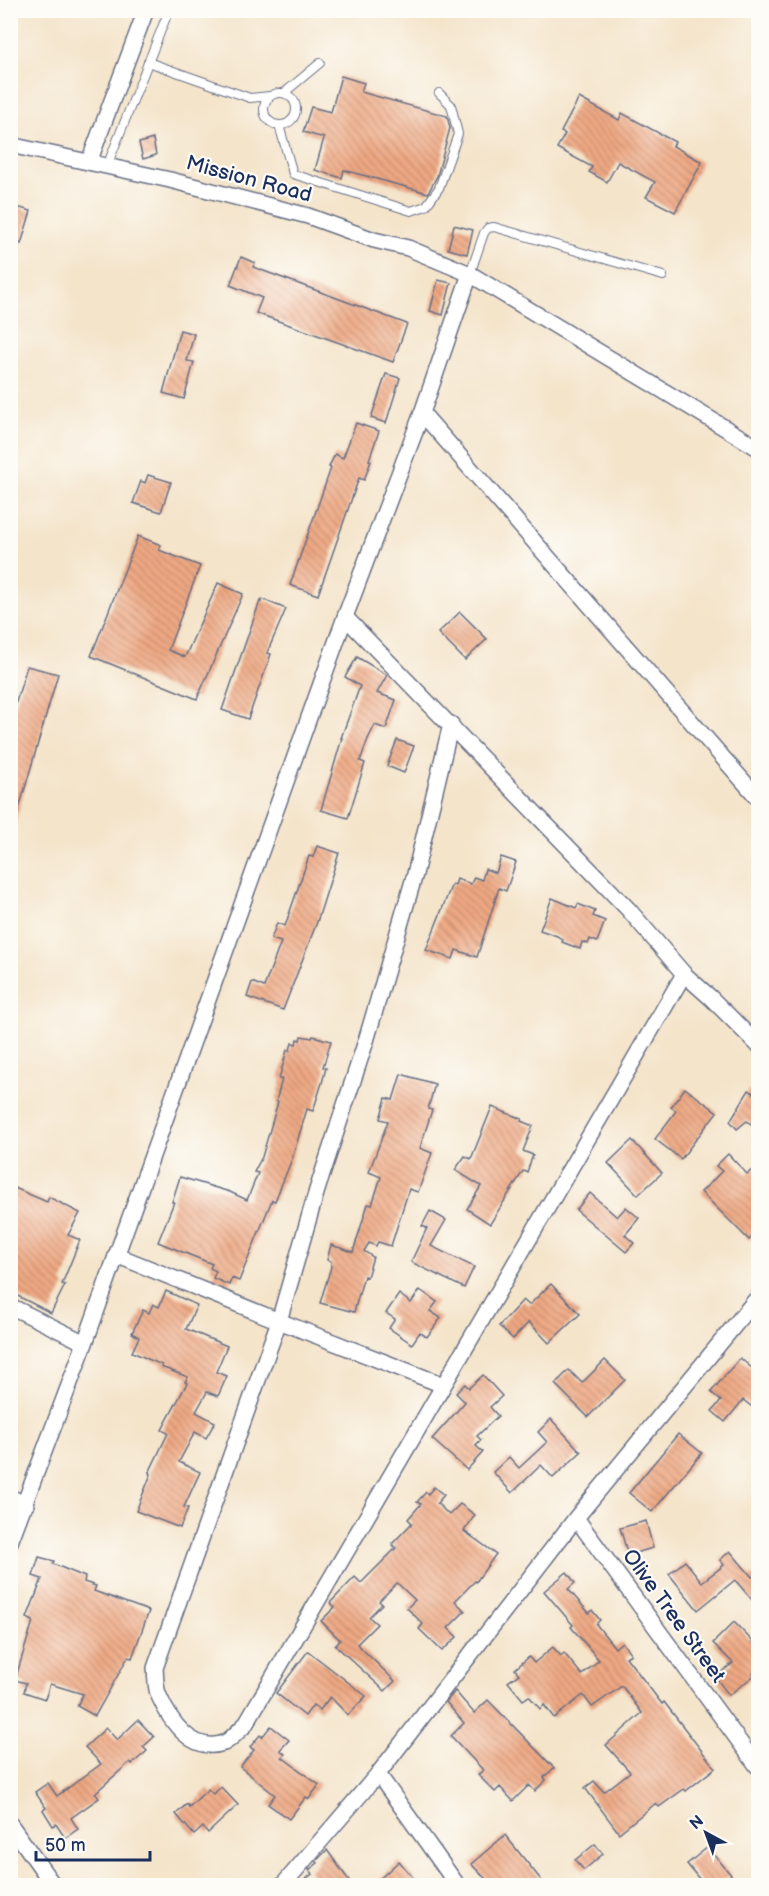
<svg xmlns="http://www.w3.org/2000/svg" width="769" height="1896" font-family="'Balsamiq Sans',sans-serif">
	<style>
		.building { fill: url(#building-back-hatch) }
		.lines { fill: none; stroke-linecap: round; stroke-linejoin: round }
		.lane-casing { stroke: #676e84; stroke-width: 10 }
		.street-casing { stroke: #676e84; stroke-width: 18 }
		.lane { stroke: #fff; stroke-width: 8 }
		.street { stroke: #fff; stroke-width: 15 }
		.labels { text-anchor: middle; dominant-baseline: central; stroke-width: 4.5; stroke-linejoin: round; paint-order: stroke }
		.street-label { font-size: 21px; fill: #1b2f5e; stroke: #fdfcf7 }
	</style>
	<defs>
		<pattern id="building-back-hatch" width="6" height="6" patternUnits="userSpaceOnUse" patternTransform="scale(1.5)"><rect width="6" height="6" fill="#efa882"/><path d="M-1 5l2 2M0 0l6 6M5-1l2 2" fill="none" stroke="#c1896e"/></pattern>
	</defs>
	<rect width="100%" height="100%" fill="#fdfcf7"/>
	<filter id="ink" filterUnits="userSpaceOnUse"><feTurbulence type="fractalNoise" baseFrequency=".0167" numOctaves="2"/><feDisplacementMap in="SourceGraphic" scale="12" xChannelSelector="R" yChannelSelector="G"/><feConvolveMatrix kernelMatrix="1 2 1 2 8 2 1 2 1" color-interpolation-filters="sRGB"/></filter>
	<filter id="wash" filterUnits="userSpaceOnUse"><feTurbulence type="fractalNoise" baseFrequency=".008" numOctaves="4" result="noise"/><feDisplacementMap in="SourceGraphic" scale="24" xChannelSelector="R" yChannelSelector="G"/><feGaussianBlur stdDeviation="1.35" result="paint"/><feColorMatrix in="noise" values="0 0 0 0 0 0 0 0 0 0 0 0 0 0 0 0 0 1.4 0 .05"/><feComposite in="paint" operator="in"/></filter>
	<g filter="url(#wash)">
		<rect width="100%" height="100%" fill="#f4e4ca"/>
		<g id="blocks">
			<g class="building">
				<polygon points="341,76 364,83 361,92 447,116 450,128 437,176 428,193 344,170 342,178 315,170 324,138 303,132 311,107 331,112"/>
				<polygon points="579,98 619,120 622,113 675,142 673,146 702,162 675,212 646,197 655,182 618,162 607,182 589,172 592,167 557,148 565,134 561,132"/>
				<polygon points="153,139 156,155 143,159 139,143"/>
				<polygon points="10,205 31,211 21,244 10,240"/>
				<polygon points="454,225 473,230 467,254 448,249"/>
				<polygon points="241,257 255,263 253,267 407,324 393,362 256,313 262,298 230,285"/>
				<polygon points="438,280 451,283 443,315 430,311"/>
				<polygon points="180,330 194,334 187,361 194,362 184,399 163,393"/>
				<polygon points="386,374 400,378 386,423 371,418"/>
				<polygon points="356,423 379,431 369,460 371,461 364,480 359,478 318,595 290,585 331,468 329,467 335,454 343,458"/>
				<polygon points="148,475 171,482 161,512 133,503 141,481 145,483"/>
				<polygon points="138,536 161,545 159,550 200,566 168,650 185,657 218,583 243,594 197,699 91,656"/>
				<polygon points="262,599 286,609 267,653 271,654 248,719 222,710 260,601 261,602"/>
				<polygon points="460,612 487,639 465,660 438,633"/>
				<polygon points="357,657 387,675 377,693 396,700 386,729 375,725 368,739 360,761 365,763 348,818 321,810 342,738 341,738 360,686 345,677"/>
				<polygon points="27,666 58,674 14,826 10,825 10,722"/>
				<polygon points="397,740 414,746 404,773 387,766"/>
				<polygon points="317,846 339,853 317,922 283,1010 247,997 252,982 264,987 281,942 271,939 277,923 285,926 309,856 313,857"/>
				<polygon points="501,857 516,862 506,891 499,888 477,957 456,950 453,959 426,950 452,884 455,885 457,879 471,884 474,877 482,880 485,869 496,873"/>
				<polygon points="552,898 576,908 578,904 595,911 593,916 605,921 597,942 590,939 588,944 582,942 580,949 562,942 563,940 557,936 540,930"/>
				<polygon points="301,1036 312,1038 313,1036 331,1041 323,1067 326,1068 322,1083 313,1111 307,1109 292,1159 275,1201 272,1200 239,1281 232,1278 229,1285 213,1278 216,1271 210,1268 212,1264 158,1242 174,1202 172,1202 180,1177 230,1192 247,1200 258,1173 254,1172 262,1157 278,1102 276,1101 282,1079 279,1079 287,1050 290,1050 292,1043 296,1044 297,1039 300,1040"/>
				<polygon points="401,1074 435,1084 428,1109 432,1110 420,1148 432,1153 418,1192 409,1189 391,1246 378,1242 376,1246 369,1243 364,1251 373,1257 367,1277 364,1276 354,1312 320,1303 331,1267 331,1261 327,1260 331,1245 353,1252 368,1204 372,1205 381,1177 369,1172 388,1121 380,1119 386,1098 393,1100"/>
				<polygon points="685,1088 717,1112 681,1159 655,1139 676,1111 671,1107"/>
				<polygon points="749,1090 759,1097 759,1112 751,1124 747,1121 737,1129 730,1121"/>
				<polygon points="492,1107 522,1119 521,1121 533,1126 523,1151 533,1155 527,1172 523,1171 490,1224 467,1209 481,1186 455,1170 465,1156 471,1159"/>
				<polygon points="632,1140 662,1173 638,1195 608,1163"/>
				<polygon points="728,1154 747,1174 759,1164 759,1231 749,1240 701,1192 722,1171 716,1166"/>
				<polygon points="10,1186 47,1202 49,1197 80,1213 68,1235 80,1240 62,1284 65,1285 51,1313 10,1292"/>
				<polygon points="590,1193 617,1217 626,1207 639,1218 625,1235 634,1243 626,1252 576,1210"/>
				<polygon points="430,1211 446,1220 431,1246 474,1267 464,1288 411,1262 427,1228 422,1226"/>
				<polygon points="551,1284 580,1314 549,1343 529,1322 513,1339 499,1326 523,1300 529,1305"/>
				<polygon points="420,1290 437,1302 430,1311 441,1318 427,1337 420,1332 412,1344 389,1328 395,1319 386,1313 399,1294 411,1303"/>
				<polygon points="166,1291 197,1305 186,1329 227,1346 216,1372 227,1376 218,1396 207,1392 196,1412 215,1422 206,1438 195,1432 179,1462 200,1472 184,1507 188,1508 180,1528 136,1511 151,1474 149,1473 168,1433 162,1430 187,1383 185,1382 188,1377 161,1367 162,1365 132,1352 139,1337 132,1333 143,1310 149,1313 153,1304 159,1307"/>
				<polygon points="740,1358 759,1374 759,1412 743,1400 725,1422 712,1411 721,1401 711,1392"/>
				<polygon points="605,1360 625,1380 588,1417 555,1384 569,1370 582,1383"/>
				<polygon points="483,1375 502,1396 490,1407 498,1416 477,1436 481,1440 476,1446 483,1452 467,1470 432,1439 465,1402 456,1393 465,1384 469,1388"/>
				<polygon points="551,1419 581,1452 553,1478 541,1465 512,1493 493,1472 509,1457 519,1468 547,1442 538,1432"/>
				<polygon points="678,1434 702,1453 652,1512 629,1493"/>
				<polygon points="434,1487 444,1495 437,1503 449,1515 460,1504 475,1515 464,1531 496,1554 476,1582 475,1581 455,1601 465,1611 448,1628 457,1637 442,1651 419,1629 423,1624 407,1608 415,1600 397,1583 379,1601 382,1604 369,1617 377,1624 357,1644 395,1681 385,1691 335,1645 340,1640 321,1621 335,1607 330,1603 355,1577 361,1583 396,1548 392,1544 412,1523 408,1519 421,1504 417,1502 426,1492 428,1494"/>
				<polygon points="646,1521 653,1548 628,1555 620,1528"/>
				<polygon points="730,1551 752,1577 759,1572 759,1608 735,1580 698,1610 669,1574 685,1561 702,1582 724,1565 720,1560"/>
				<polygon points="39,1557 54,1561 53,1564 85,1577 84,1582 96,1586 94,1591 149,1611 132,1658 128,1657 95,1716 77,1706 83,1694 50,1684 45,1699 24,1692 26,1683 15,1680 33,1621 27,1618 42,1579 33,1576"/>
				<polygon points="567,1572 575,1583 568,1589 589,1613 592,1610 600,1620 596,1624 615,1648 622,1642 631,1654 626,1657 662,1704 664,1702 715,1768 686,1791 684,1789 659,1807 656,1803 619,1833 585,1788 594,1781 604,1792 630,1772 606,1745 642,1713 622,1686 592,1707 583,1695 554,1718 544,1705 540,1709 529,1696 523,1700 508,1682 519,1674 515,1669 529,1657 534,1663 553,1647 561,1656 564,1653 582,1675 599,1660 571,1627 573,1625 544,1591"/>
				<polygon points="734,1622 759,1648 759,1668 753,1673 755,1675 729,1695 715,1677 733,1663 713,1643"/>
				<polygon points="308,1651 366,1696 348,1715 330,1697 320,1710 313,1705 305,1716 276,1693"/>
				<polygon points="455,1691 474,1713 488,1700 554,1768 544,1777 546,1780 535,1791 529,1785 513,1801 500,1787 495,1792 478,1775 483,1770 451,1736 464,1723 446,1702"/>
				<polygon points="138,1720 154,1737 143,1747 147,1751 132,1764 130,1762 95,1793 99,1798 71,1818 78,1829 65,1838 56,1824 53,1826 43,1810 46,1808 35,1792 48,1783 57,1796 101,1764 85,1747 106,1728 117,1740"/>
				<polygon points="271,1726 289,1740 280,1750 285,1754 282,1757 319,1785 309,1799 306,1797 289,1819 268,1804 275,1795 240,1767 254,1750 250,1747 260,1735 262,1737"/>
				<polygon points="221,1787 238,1805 208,1833 203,1827 194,1835 176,1814 187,1804 189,1807 208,1789 213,1794"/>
				<polygon points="505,1835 546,1886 493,1886 471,1864"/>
				<polygon points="595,1844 603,1854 584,1870 575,1860"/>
				<polygon points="708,1847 731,1875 718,1886 705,1886 687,1864"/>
				<polygon points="327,1850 353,1886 297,1886 312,1874 309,1870 318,1863 316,1861"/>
				<polygon points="399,1861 414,1879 407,1886 372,1886"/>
			</g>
		</g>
	</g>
	<g filter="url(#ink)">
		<use href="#blocks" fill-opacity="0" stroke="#676e84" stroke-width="1.5"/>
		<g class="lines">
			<g class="lane-casing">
				<g id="lane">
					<polyline points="148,62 250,98 270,96"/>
					<circle cx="280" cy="109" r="16"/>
					<polyline points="284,93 320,63"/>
					<polyline points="279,125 293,174 411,211 426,206 439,188 458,134 451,105 439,93"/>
					<polyline points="107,166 169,10"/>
					<polyline points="470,274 484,233 488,228 494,227 663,276"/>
				</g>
			</g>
			<g class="street-casing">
				<g id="street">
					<polyline points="10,145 170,180 308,216 374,240 408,248 470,274 758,448"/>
					<polyline points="89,162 146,10"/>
					<polyline points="422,413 758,798"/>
					<polyline points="345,617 628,909 684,974 711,998 758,1045"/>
					<path d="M451,724L415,874L366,1041L317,1190L279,1321L155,1668C156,1677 155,1688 159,1696C170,1721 192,1754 224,1743C231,1740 239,1730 245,1725L684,974"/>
					<polyline points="116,1255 279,1321 443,1385"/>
					<polyline points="10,1306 85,1343"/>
					<polyline points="10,1497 26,1505"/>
					<polyline points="576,1518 758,1767"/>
					<polyline points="10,1542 85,1343 345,617 422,413 470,274"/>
					<polyline points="378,1774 458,1886"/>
					<polyline points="10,1824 54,1886"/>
					<polyline points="282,1886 378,1774 576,1518 758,1297"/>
				</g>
			</g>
			<use href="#lane" class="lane"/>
			<use href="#street" class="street"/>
		</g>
	</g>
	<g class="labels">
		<g class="street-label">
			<text transform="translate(249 179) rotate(15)">Mission Road</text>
			<text transform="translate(674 1616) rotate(54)">Olive Tree Street</text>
		</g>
	</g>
	<rect width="769" height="1896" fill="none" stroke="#fdfcf7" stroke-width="36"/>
	<g transform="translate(706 1833) rotate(319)" stroke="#fdfcf7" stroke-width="4.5" paint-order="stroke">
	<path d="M0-4.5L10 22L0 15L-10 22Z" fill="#1b2f5e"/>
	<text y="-9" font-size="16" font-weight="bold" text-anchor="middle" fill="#1b2f5e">N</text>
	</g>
	<path d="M36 1851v9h114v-9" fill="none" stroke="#1b2f5e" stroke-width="3"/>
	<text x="45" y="1851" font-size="18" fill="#1b2f5e" stroke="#fdfcf7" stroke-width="4.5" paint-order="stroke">50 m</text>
</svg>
